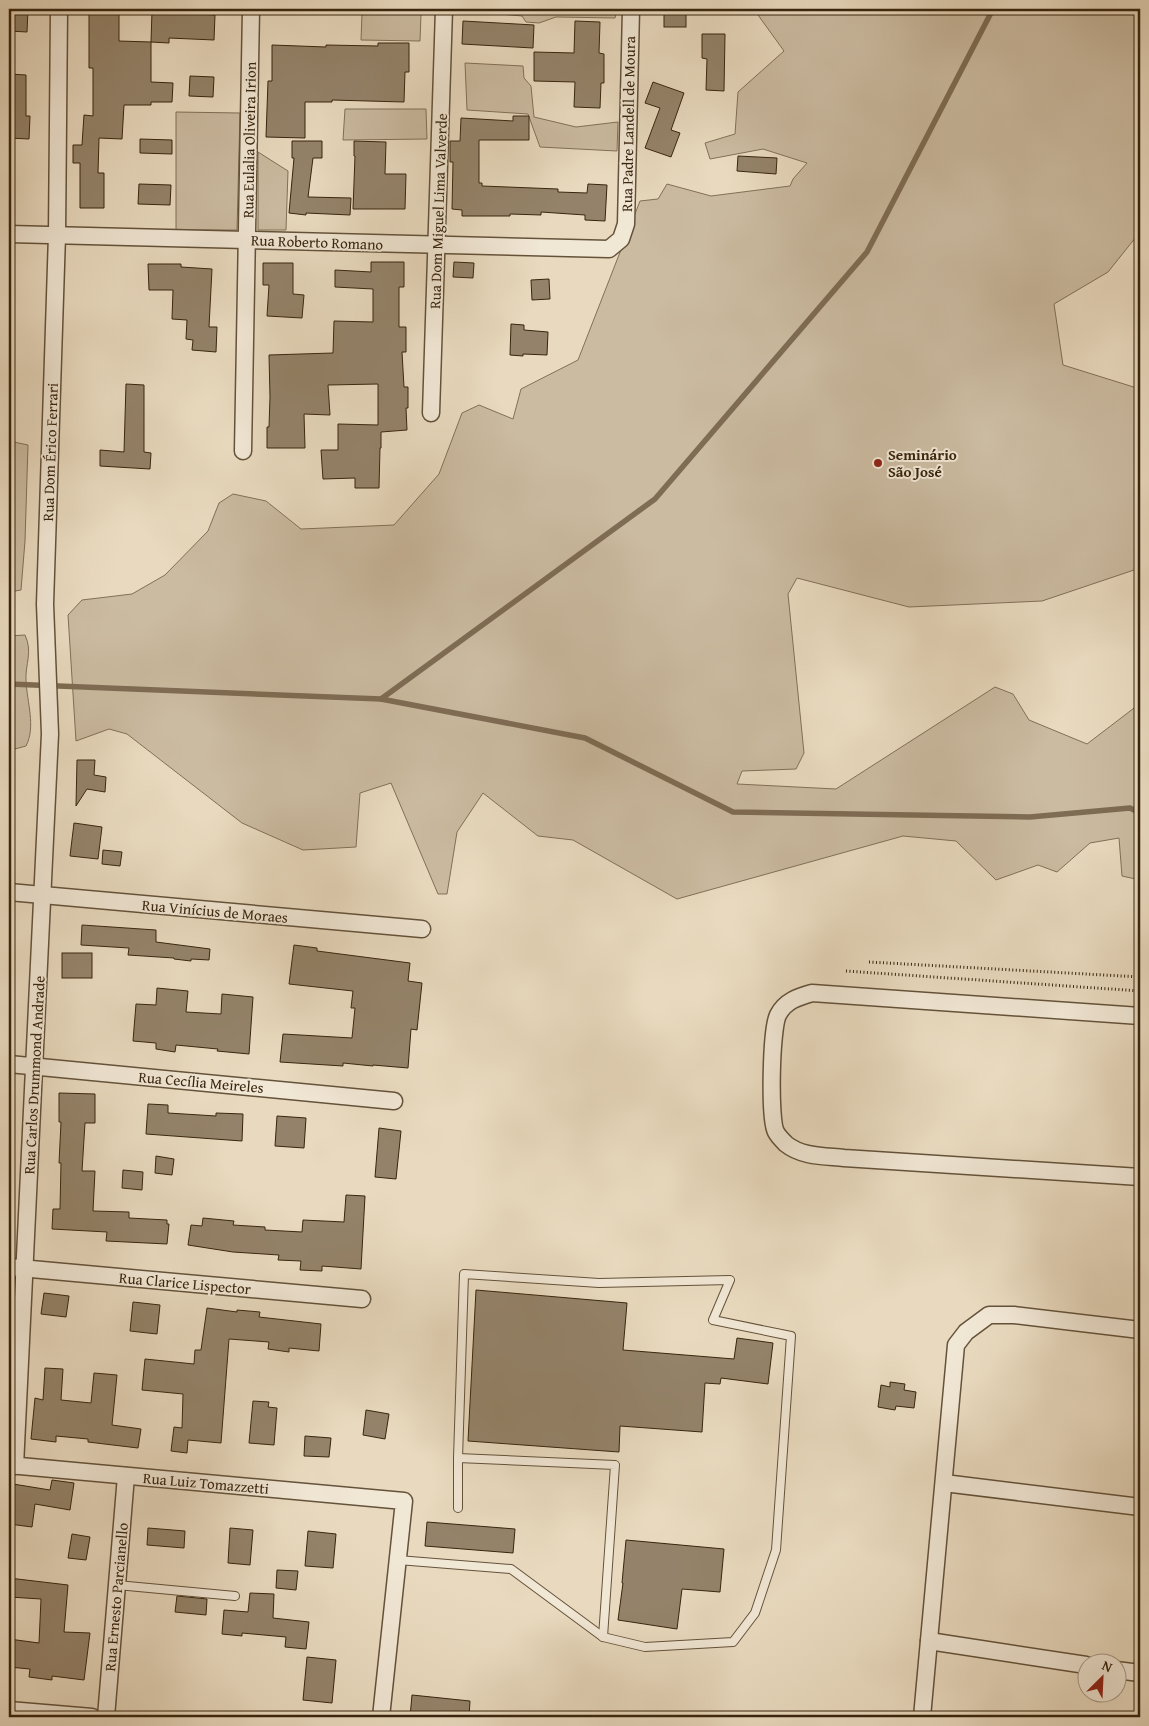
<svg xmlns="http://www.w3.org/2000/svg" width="1149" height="1726" font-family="'Gentium Book Plus',serif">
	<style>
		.green { fill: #cbbba1; stroke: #827058 }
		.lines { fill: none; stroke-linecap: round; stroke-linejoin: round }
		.stream { stroke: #7e6c54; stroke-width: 5.5 }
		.building { fill: #94836a; stroke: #38250e }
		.lane-casing { stroke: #64523a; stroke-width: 10 }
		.street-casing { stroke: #64523a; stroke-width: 19 }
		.path { stroke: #38250e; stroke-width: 3; stroke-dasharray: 1 2.5; stroke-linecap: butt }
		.lane { stroke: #f1e7d5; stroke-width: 8 }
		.street { stroke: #f1e7d5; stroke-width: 16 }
		.poi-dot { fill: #8f2418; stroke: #f1e7d5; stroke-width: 2 }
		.labels { text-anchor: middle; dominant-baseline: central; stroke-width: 4; stroke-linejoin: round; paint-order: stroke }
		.street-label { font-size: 15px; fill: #38250e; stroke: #f1e7d5 }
		.poi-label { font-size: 15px; font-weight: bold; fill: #38250e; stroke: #f1e7d5; text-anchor: start }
	</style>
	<rect width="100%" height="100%" fill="#e9dabf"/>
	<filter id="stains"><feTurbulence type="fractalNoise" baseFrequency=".004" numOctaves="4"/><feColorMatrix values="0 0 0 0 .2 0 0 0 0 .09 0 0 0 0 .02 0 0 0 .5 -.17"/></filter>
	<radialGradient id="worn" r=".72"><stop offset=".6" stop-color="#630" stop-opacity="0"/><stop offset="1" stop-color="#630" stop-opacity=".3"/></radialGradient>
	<g class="green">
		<polygon points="464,9 617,9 617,10 615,18 556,17 539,23 526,22 522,16 467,11"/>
		<polygon points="761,9 1140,9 1140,232 1108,272 1054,304 1063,365 1140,389 1140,568 1042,601 909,607 797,578 788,594 804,753 796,769 742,771 737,784 836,789 995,687 1013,694 1029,720 1087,744 1138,705 1140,706 1140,880 1122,876 1119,838 1090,843 1057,872 1038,865 996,880 956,841 903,836 677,899 573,840 538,836 483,793 457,832 447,894 438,894 391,783 360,793 356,847 303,850 242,823 127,734 109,729 76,741 68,615 82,600 132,594 165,575 208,531 219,503 233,494 266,501 301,529 394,525 439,474 462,413 479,405 513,419 521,389 578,360 640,201 658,199 667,184 711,196 790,186 793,179 807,163 763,149 710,159 705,143 735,134 738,92 784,51 758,15"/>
		<polygon points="362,13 421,14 420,41 361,40"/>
		<polygon points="465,63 523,66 524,78 531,86 534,117 576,127 618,122 617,151 540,147 528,114 467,110"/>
		<polygon points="345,109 426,109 427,139 343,140"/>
		<polygon points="176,112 240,113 237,230 176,230"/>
		<polygon points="258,152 288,171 286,230 258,230"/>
		<polygon points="9,441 28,445 25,541 21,590 9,592"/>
		<path d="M25,635C33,652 25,664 26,681C27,702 36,727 26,746L11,750H9V636Z"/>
	</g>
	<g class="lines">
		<g class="stream">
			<polyline points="9,684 381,699 585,738 733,812 1030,817 1130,808 1140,813"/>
			<polyline points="381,699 655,499 867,252 993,9"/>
		</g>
	</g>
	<g class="building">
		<polygon points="9,9 28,9 27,32 9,31"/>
		<rect x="664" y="9" width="22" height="18"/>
		<polygon points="89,10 119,11 119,41 151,42 151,82 173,83 172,102 151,102 151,105 124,105 122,139 99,138 98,173 104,173 104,208 80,208 80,163 73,163 73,145 82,145 84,115 93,116 93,68 89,68"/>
		<polygon points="152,11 215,15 214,40 169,38 169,43 151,42"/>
		<polygon points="463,21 534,25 533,48 462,44"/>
		<polygon points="575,21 600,22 599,53 604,54 604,83 601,83 600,108 574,107 575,82 534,81 534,52 574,53"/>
		<polygon points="702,34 725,34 724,91 706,90 707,59 702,58"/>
		<polygon points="378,43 409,43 409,72 405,72 404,102 332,100 332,102 305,102 305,138 266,137 268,81 272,81 272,45 326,47 326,45 378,46"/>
		<polygon points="9,74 26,75 26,116 30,116 29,139 9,138"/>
		<polygon points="190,76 214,77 213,97 189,96"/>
		<polygon points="653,82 684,93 671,130 680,133 671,157 645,148 660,108 645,103"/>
		<polygon points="513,116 529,116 529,140 479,140 479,183 482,183 482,186 558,189 558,192 587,193 588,184 607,185 605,221 585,220 585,215 541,212 541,215 510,214 510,216 462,216 462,210 452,209 453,162 450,162 450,141 460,141 461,118 513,121"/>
		<polygon points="140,139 172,140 172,154 140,153"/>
		<polygon points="292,141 322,141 322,158 313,158 308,197 351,198 350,215 306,213 306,215 289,213 294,158 292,158"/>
		<polygon points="354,141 386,142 385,174 406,174 405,209 353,209 355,156 354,156"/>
		<polygon points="738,156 777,158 776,174 737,171"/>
		<polygon points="139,184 171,185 170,205 138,204"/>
		<polygon points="371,262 404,262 404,287 399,287 399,327 406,327 406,352 402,352 404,387 408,387 408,408 406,408 407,430 381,432 381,448 380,448 379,488 355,488 355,478 323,479 321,450 338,450 338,424 378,425 378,384 328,385 330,415 304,414 305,448 267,448 267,427 269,427 270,397 269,355 333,353 334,321 373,322 373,289 335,287 335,270 371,272"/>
		<polygon points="454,262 474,263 473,278 453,277"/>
		<polygon points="263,263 293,263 293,294 304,295 302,318 267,316 269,285 263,285"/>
		<polygon points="148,264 181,264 181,267 212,269 209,327 217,327 216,352 192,350 193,340 186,339 187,320 172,319 173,290 149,290"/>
		<polygon points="549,279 550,299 532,300 531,280"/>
		<polygon points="511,324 524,325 524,330 548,332 547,355 523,354 523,356 510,355"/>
		<polygon points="126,384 144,385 144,452 151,453 150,469 100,466 100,450 124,452"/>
		<polygon points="77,760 95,760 94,775 106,777 105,792 87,789 76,806"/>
		<polygon points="74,823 102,827 98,859 70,856"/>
		<polygon points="103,850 122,852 120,866 102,864"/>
		<polygon points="82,925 156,930 156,942 210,949 209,960 191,959 191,961 174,959 174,958 128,955 129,948 81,945"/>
		<polygon points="294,945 317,948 317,951 410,963 408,981 422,983 417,1030 411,1029 408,1068 373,1065 373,1066 343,1063 343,1066 280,1062 283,1034 352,1038 355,1008 351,1008 353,991 289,984"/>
		<rect x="62" y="953" width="30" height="25"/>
		<polygon points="157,988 188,991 186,1012 221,1014 222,994 253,997 249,1054 217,1051 218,1049 176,1045 175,1052 156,1049 156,1043 133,1041 136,1004 156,1005"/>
		<polygon points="59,1093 95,1094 95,1123 85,1123 82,1171 95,1171 93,1211 129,1212 129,1218 167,1220 167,1224 169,1224 167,1244 106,1241 107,1232 52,1229 53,1209 60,1209 61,1163 59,1163 61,1122 59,1122"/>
		<polygon points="148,1104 168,1105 168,1113 216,1116 216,1113 243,1114 242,1141 146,1134"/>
		<polygon points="277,1116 306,1118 304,1148 275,1146"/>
		<polygon points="379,1128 401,1131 396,1179 375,1177"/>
		<polygon points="156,1156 174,1159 172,1175 155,1173"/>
		<polygon points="123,1170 143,1172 142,1190 122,1188"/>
		<polygon points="346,1195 365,1196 361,1269 322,1266 322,1271 300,1270 301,1261 278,1260 279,1255 233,1252 188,1245 191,1225 202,1226 203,1218 234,1221 233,1225 265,1227 265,1230 302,1232 303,1220 344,1222"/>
		<polygon points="476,1290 627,1303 623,1350 734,1359 737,1338 773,1343 768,1384 721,1378 720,1384 705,1383 702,1432 620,1426 619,1452 468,1441"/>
		<polygon points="44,1293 69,1296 66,1317 41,1314"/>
		<polygon points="133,1302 160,1305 157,1334 130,1331"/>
		<polygon points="207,1308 237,1312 237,1310 260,1312 259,1317 321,1324 319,1351 289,1348 289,1352 268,1349 269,1342 229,1339 221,1443 188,1440 187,1453 171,1451 174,1427 182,1428 183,1394 142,1390 145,1359 194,1364 195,1350 201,1350"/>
		<polygon points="45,1368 63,1369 61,1400 91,1403 94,1373 117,1375 112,1425 141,1429 138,1448 88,1442 88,1439 56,1436 56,1442 31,1439 35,1398 43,1400"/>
		<polygon points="890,1382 905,1384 904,1390 916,1392 914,1408 896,1406 895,1410 878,1407 881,1385 890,1387"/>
		<polygon points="253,1401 269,1402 268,1407 277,1408 274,1445 249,1443"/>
		<polygon points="366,1410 389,1414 385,1439 363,1435"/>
		<polygon points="305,1436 331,1438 329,1457 304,1456"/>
		<polygon points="52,1480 74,1483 70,1510 35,1504 32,1527 9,1524 13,1484 50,1490"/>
		<polygon points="427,1522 515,1529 513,1553 425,1546"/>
		<polygon points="148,1528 185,1531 184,1548 147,1545"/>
		<polygon points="230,1528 253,1530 250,1565 228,1563"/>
		<polygon points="308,1531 336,1534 333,1568 305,1566"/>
		<polygon points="72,1534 90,1537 86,1560 68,1558"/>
		<polygon points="626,1540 724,1549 720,1592 682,1589 677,1629 618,1620 623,1583 622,1583"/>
		<polygon points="277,1570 298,1571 296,1590 276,1588"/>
		<polygon points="9,1578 68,1585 64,1632 90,1633 84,1680 52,1676 52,1680 29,1677 30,1669 9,1667 9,1639 39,1643 41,1599 9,1597"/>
		<polygon points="250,1593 274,1594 273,1618 309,1622 306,1649 285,1647 286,1637 242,1633 242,1636 222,1634 224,1610 248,1612"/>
		<polygon points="177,1596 207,1599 206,1615 175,1612"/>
		<polygon points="307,1657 336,1660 332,1703 303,1700"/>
		<polygon points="412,1695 470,1701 469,1717 410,1717"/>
	</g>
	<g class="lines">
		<g class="lane-casing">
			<g id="lane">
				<polyline points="458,1508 458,1458 615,1465 603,1637"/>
				<polyline points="398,1560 511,1569 603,1637 645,1647 733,1642 755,1613 776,1550 791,1336 713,1320 730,1280 599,1283 464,1274 458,1458"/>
				<polyline points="117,1585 235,1596"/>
			</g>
		</g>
		<g class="street-casing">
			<g id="street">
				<polyline points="9,234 609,249 621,239 626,224 631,9"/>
				<polyline points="431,413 444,9"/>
				<polyline points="243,451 251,9"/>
				<polyline points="9,892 422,929"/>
				<path d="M1140,1016L812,993C798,997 785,1001 778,1015C771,1029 769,1120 776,1132C778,1136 783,1141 786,1144C802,1157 825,1156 844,1158L1140,1177"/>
				<polyline points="9,1064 394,1101"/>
				<polyline points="9,1267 362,1299"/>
				<polyline points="9,1465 404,1501 381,1717"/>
				<polyline points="15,1466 50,734 45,604 57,235 59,9"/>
				<polyline points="944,1483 1140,1507"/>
				<polyline points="929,1641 1086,1665"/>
				<polyline points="1116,1670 1140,1673"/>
				<polyline points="9,1710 92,1717"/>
				<polyline points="106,1717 126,1476"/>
				<polyline points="922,1717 956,1345 966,1332 989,1315 1014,1315 1140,1330"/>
			</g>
		</g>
		<g class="path">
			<polyline points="869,962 1140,977"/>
			<polyline points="846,971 1140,991"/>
		</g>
		<use href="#lane" class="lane"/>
		<use href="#street" class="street"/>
	</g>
	<circle class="poi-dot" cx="878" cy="463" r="5"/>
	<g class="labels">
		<g class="street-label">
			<text transform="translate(628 124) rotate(-89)">Rua Padre Landell de Moura</text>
			<text transform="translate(249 140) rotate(-89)">Rua Eulalia Oliveira Irion</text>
			<text transform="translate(438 211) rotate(-88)">Rua Dom Miguel Lima Valverde</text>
			<text transform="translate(317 242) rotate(2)">Rua Roberto Romano</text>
			<text transform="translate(50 452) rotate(-88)">Rua Dom Érico Ferrari</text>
			<text transform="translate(215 911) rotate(5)">Rua Vinícius de Moraes</text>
			<text transform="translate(34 1075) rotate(-87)">Rua Carlos Drummond Andrade</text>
			<text transform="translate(201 1082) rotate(5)">Rua Cecília Meireles</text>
			<text transform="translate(185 1283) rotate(5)">Rua Clarice Lispector</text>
			<text transform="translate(206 1483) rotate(5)">Rua Luiz Tomazzetti</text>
			<text transform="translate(116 1597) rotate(-85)">Rua Ernesto Parcianello</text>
		</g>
		<g class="poi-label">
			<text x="888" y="454">Seminário<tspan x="888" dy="17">São José</tspan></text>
		</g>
	</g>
	<rect width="1149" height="1726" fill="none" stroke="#e9dabf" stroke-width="30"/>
	<rect x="10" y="10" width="1129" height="1706" fill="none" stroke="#38250e" stroke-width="2.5"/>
	<rect x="15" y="15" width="1119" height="1696" fill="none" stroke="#38250e"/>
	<g transform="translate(1102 1678) rotate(24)"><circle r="24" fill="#f1e7d5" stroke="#a79985"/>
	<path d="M0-4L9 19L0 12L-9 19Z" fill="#8f2418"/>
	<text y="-8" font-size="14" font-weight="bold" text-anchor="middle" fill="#38250e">N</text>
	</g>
	<rect width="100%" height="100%" filter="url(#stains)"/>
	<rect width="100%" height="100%" fill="url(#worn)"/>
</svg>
